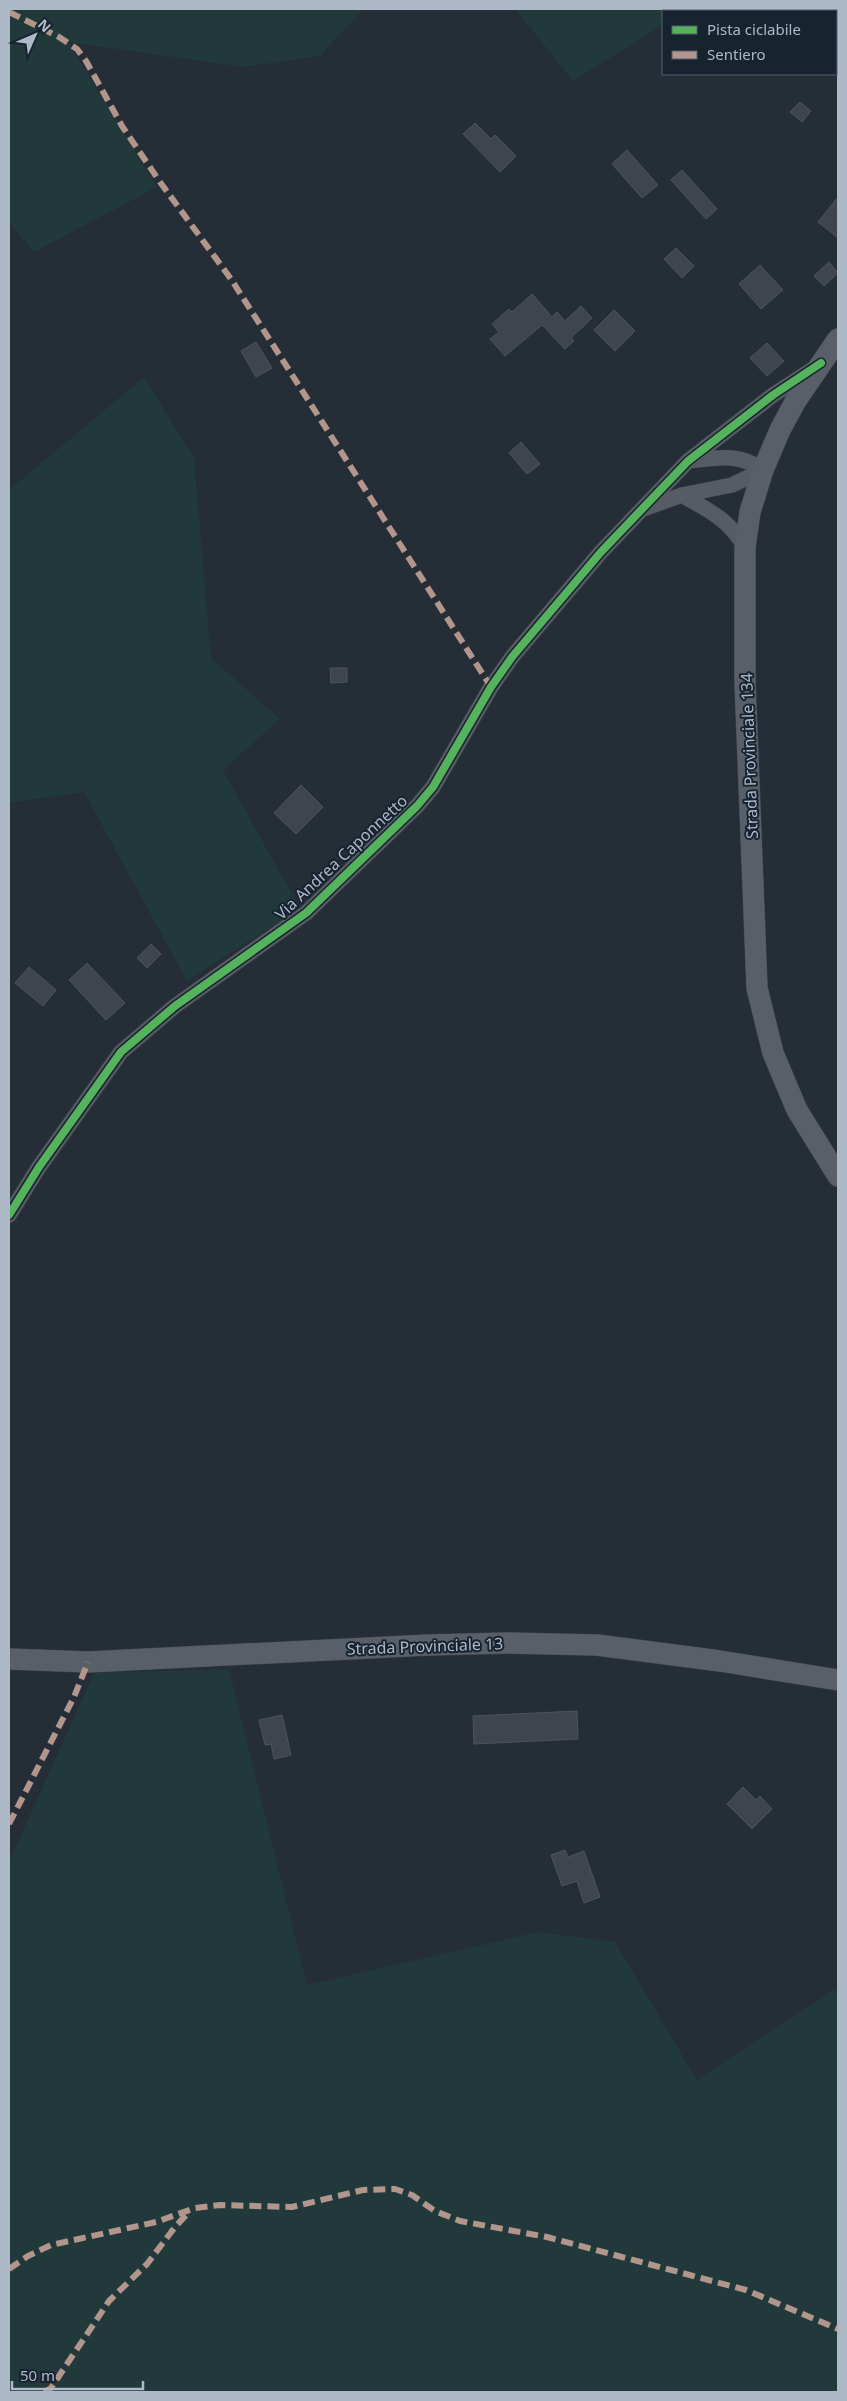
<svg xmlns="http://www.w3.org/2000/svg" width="847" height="2401" font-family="'Noto Sans',sans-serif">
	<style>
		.green { fill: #22393c }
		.building { fill: #3e454c; stroke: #4d545e }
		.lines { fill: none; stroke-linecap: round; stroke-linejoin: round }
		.minor-casing { stroke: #42474e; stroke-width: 16 }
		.secondary-casing { stroke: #42474e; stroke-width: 22 }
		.minor { stroke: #565b64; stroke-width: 15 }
		.secondary { stroke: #595f68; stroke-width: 21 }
		.quiet { stroke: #b2968c; stroke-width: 6; stroke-dasharray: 12 6; stroke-linecap: butt }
		.cycleway-casing { stroke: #182330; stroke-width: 11 }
		.cycleway { stroke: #56b35d; stroke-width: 8 }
		.labels { text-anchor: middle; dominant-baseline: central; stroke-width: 4; stroke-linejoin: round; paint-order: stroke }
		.street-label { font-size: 16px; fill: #aeb9c8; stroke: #182330 }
	</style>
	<rect width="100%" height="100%" fill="#252d36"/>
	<g class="green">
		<polygon points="9,9 364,9 320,56 243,67 68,42 157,187 34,252 9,222"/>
		<polygon points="515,9 690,9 686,11 663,11 663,25 573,81"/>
		<polygon points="144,377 194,458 211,658 280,719 223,770 298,905 282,920 187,981 84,792 9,803 9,490"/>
		<polygon points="229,1669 307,1985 538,1932 615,1942 697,2080 838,1987 838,2392 9,2392 9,1862 94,1673"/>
	</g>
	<g class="building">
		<polygon points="800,102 811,111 802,122 790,112"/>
		<polygon points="475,123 491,139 495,135 516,156 500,172 463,134"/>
		<polygon points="627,150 658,185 642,198 612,164"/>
		<polygon points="682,170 717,209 706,219 671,180"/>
		<polygon points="838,197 838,238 818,222"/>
		<polygon points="676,248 694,266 682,278 664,259"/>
		<polygon points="829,262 838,273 824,286 814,276"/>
		<polygon points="760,265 783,290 761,309 739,284"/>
		<polygon points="532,294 552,317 557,312 565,321 581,306 592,318 571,338 574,341 565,349 542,325 505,356 490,339 499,332 492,324 509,309 512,312"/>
		<polygon points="614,310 635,331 615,351 594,330"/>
		<polygon points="256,342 272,368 256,377 241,351"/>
		<polygon points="767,343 784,361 767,376 750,358"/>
		<polygon points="521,442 540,464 527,474 509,453"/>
		<polygon points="330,668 347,668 347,682 331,683"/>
		<polygon points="301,785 323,807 296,834 274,813"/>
		<polygon points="151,944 161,954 147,968 137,958"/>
		<polygon points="87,963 125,1003 106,1020 69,980"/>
		<polygon points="29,967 56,990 43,1006 15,983"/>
		<polygon points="577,1711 578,1739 474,1744 473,1716"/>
		<polygon points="282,1715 291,1755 274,1759 271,1744 265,1745 259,1720"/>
		<polygon points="743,1787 756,1800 760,1796 772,1809 752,1829 727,1804"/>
		<polygon points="565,1850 568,1857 584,1851 600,1897 584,1903 577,1881 562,1886 551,1855"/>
	</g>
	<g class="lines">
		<g class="minor-casing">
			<g id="minor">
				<path d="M688,461C718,458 737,452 763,470"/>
				<path d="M682,495C711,512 727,518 745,547"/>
				<polyline points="646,508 682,495 732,485 763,470"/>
				<polyline points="9,1215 39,1167 121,1052 175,1006 306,913 417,806 433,787 491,687 512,657 601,552 688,461 773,395 816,367"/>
			</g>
		</g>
		<g class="secondary-casing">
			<g id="secondary">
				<polyline points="838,339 795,402 780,430 763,470 750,512 745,547 745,682 757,988 773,1053 797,1110 838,1176"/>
				<polyline points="9,1659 88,1662 428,1645 508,1643 597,1645 720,1661 838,1680"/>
			</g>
		</g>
		<use href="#minor" class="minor"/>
		<use href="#secondary" class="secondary"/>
		<g class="quiet">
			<polyline points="9,12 59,37 77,49 86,61 122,126 160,182 231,279 491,687"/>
			<polyline points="9,1824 74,1697 88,1662"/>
			<polyline points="9,2269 28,2256 51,2245 156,2222 195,2208 220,2205 292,2207 363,2190 395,2189 412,2195 435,2211 460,2221 547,2237 746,2290 838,2329"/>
			<polyline points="44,2392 51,2388 109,2301 147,2264 175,2227 190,2211"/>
		</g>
		<g class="cycleway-casing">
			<polyline id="cycleway" points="9,1215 39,1167 121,1052 175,1006 306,913 417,806 433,787 491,687 512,657 601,552 688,461 773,395 821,363"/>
		</g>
		<use href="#cycleway" class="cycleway"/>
	</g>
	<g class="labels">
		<g class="street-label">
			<text transform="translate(749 756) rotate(-92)">Strada Provinciale 134</text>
			<text transform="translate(341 857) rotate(-43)">Via Andrea Caponnetto</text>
			<text transform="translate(425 1646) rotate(-2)">Strada Provinciale 13</text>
		</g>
	</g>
	<rect width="847" height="2401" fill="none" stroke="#aeb9c8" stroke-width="20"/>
	<rect x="662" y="10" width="175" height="65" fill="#182330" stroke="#545f6d"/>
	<rect x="672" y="26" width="25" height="8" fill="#56b35d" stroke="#545f6d"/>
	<text x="707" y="35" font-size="15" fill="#aeb9c8">Pista ciclabile</text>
	<rect x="672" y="51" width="25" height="8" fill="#b2968c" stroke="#545f6d"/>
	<text x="707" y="60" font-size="15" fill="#aeb9c8">Sentiero</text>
	<g transform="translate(35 35) rotate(45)" stroke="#182330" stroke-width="4" paint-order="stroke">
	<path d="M0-4L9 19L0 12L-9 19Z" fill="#aeb9c8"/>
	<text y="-8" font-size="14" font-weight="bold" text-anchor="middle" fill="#aeb9c8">N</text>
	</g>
	<path d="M12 2381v8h131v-8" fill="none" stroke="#aeb9c8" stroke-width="2.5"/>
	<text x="20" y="2381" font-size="15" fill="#aeb9c8" stroke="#182330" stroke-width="4" paint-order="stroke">50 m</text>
</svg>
